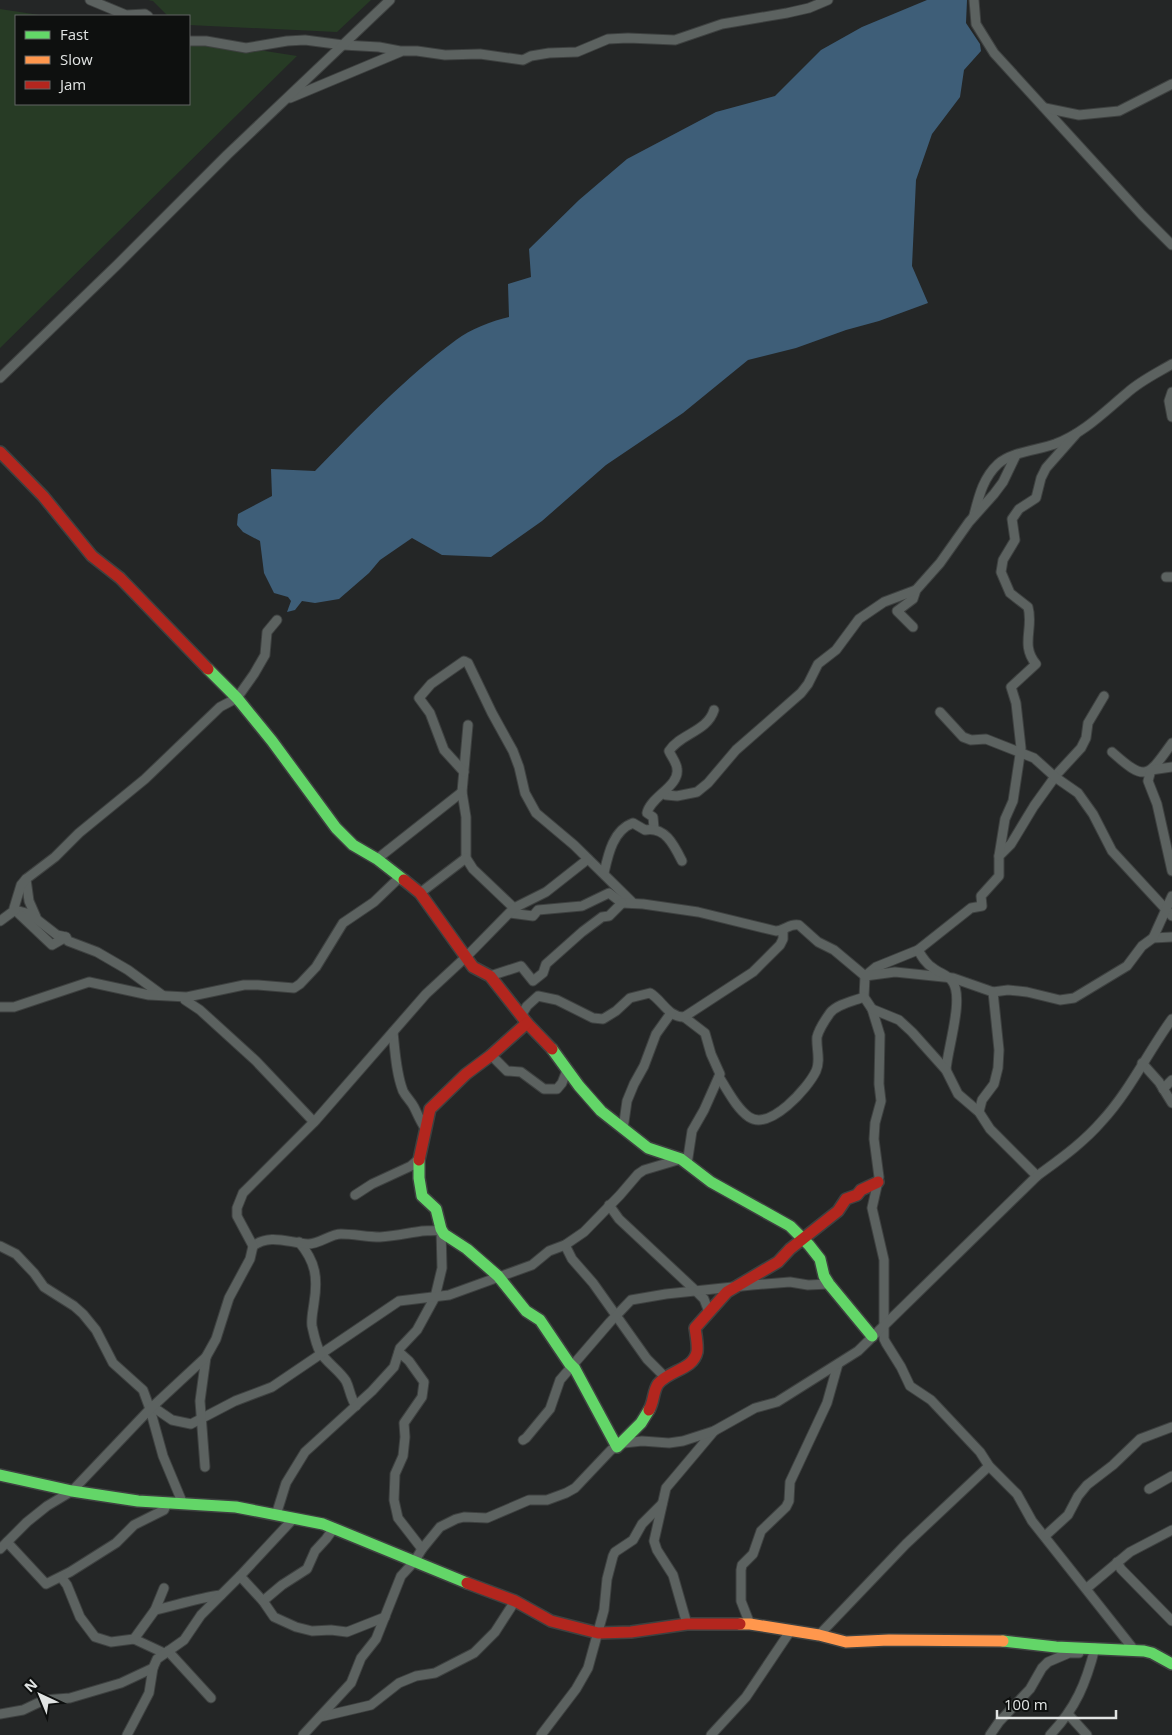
<svg xmlns="http://www.w3.org/2000/svg" width="1172" height="1735" font-family="'Open Sans',sans-serif">
	<style>
		.green { fill: #273b25 }
		.water { fill: #3e5e78 }
		.lines { fill: none; stroke-linecap: round; stroke-linejoin: round }
		.street-casing { stroke: #3e4140; stroke-width: 11 }
		.fast-casing { stroke: #3e4140; stroke-width: 14 }
		.slow-casing { stroke: #3e4140; stroke-width: 14 }
		.jam-casing { stroke: #3e4140; stroke-width: 14 }
		.street { stroke: #5c6260; stroke-width: 9 }
		.fast { stroke: #63d668; stroke-width: 11 }
		.slow { stroke: #ff974d; stroke-width: 11 }
		.jam { stroke: #b3261e; stroke-width: 11 }
	</style>
	<rect width="100%" height="100%" fill="#242626"/>
	<g class="green">
		<polygon points="148,0 371,0 337,32 189,25 189,16 168,16 153,1"/>
		<polygon points="0,9 46,16 16,16 16,104 189,104 189,39 297,56 0,348"/>
	</g>
	<path class="water" d="M927,0H967L966,23L980,44L981,51L964,70L960,97L932,134L916,180L912,266L928,303L879,321L846,330L796,348L748,360L683,413L606,465L542,521L491,557L442,555L412,538L380,560L369,573L339,599L315,603L302,601L295,610L287,612L291,601L288,597L274,593L264,573L260,541L243,532L237,525L238,514L272,496L271,469L315,471C358,427 407,376 456,340C471,329 491,321 509,317L508,284L531,277L529,249L579,200L627,159L716,112L775,96L821,50L862,27Z"/>
	<g class="lines">
		<g class="street-casing">
			<g id="street">
				<polyline points="90,0 126,15 145,14 148,16"/>
				<polyline points="974,0 976,24 994,53 1142,215 1172,245"/>
				<polyline points="189,41 206,41 246,48 287,41 305,40 343,45 379,47 400,51 417,51 445,55 480,54 523,60 531,56 549,53 577,52 608,39 628,38 675,40 722,24 787,13 809,8 828,0"/>
				<polyline points="290,98 400,52"/>
				<polyline points="1045,108 1079,115 1119,111 1172,84"/>
				<polyline points="0,378 117,265 227,155 390,0"/>
				<polyline points="1172,392 1169,401 1172,417"/>
				<path d="M974,515C979,496 983,478 998,464C1011,452 1038,450 1055,444C1084,433 1104,412 1127,393C1140,381 1157,373 1172,364"/>
				<polyline points="1166,577 1172,577"/>
				<polyline points="913,627 897,611 913,599 916,590 940,563 969,522 994,494 1003,482 1016,455"/>
				<polyline points="1104,696 1088,723 1086,738 1081,748 1057,774 1034,806 1011,844 999,856 999,876 981,896 982,906 971,908 918,950 876,967 865,976 864,997 872,1009 880,1035 879,1084 881,1101 875,1123 874,1139 879,1177 872,1208 884,1260 884,1339 886,1343 901,1367 910,1386 931,1400 980,1452 989,1466 1017,1494 1032,1521 1135,1651"/>
				<polyline points="940,712 963,737 971,740 986,739 1034,758 1055,777 1078,793 1093,814 1112,851 1172,916"/>
				<polyline points="468,725 462,792 466,817 466,858 473,869 514,908"/>
				<path d="M1112,752C1146,782 1147,778 1172,743"/>
				<polyline points="1172,767 1151,770 1148,781 1157,804 1172,871"/>
				<polyline points="464,772 444,750 430,713 419,698 431,684 464,661 468,663 492,713 513,751 519,767 525,793 536,813 574,845 633,903"/>
				<polyline points="664,793 666,795 677,796 697,792 708,783 736,750 801,693 808,684 818,664 836,650 859,619 884,602 916,590"/>
				<path d="M654,828L653,817L647,813C650,797 680,786 677,769C677,763 671,756 669,751C681,733 707,732 714,710"/>
				<path d="M999,856L1005,819L1013,801L1021,748L1016,703L1011,687L1036,664C1020,645 1034,628 1028,607L1010,593L1001,572L1003,560L1015,540L1012,519L1019,509L1036,498L1041,478L1046,468L1076,434"/>
				<polyline points="377,859 462,792"/>
				<path d="M604,873C608,855 613,830 633,823L645,830C665,826 674,845 682,861"/>
				<polyline points="26,879 29,901 36,917"/>
				<polyline points="420,893 466,858"/>
				<polyline points="15,910 30,914 57,935 66,937 68,941 97,952 128,970 162,995"/>
				<polyline points="15,910 52,945 66,937"/>
				<path d="M510,913L533,916L538,910L582,906L609,893L622,903L643,904L698,912L776,931C786,930 790,923 799,925L818,942L834,950L865,976L895,972L953,978L993,992L1008,990L1027,992L1060,1000L1074,998L1127,966L1142,946L1153,938L1172,937"/>
				<polyline points="0,921 15,910 14,908 21,885 26,879 55,857 79,833 145,779 220,707 237,698 254,674 265,655 267,632 277,620"/>
				<polyline points="1153,938 1172,896"/>
				<path d="M918,950C922,957 926,964 933,968C939,973 948,975 952,981C965,997 947,1050 946,1070"/>
				<polyline points="490,976 521,966 533,981 543,973 546,964 582,932 602,917 609,916 622,903"/>
				<polyline points="185,1000 200,1010 256,1061 314,1122"/>
				<polyline points="0,1007 14,1007 89,982 149,995 187,997 244,985 258,985 294,988 300,984 316,967 343,923 374,902 400,877"/>
				<polyline points="872,1009 899,1020 912,1032 946,1070 958,1094 979,1112 990,1129 1037,1176"/>
				<polyline points="684,1017 705,1033 711,1054 720,1074 704,1110 692,1131 687,1164"/>
				<path d="M525,1019L522,1014L527,1006L538,996L557,1000L593,1018L603,1019L616,1011L630,998L650,993C662,1000 668,1017 684,1017L753,972L780,945L783,939V930"/>
				<path d="M393,1032C395,1051 396,1073 403,1091C406,1097 411,1101 414,1107C418,1115 420,1121 425,1128"/>
				<polyline points="490,1056 495,1059 507,1071 521,1072 544,1089 557,1089 562,1083 567,1070"/>
				<polyline points="1142,1063 1159,1082 1172,1103"/>
				<path d="M719,1077C727,1089 736,1108 749,1117C770,1131 808,1088 816,1071C821,1060 816,1048 817,1037C819,1029 825,1020 830,1013C837,1004 854,1001 864,997"/>
				<polyline points="1163,1089 1172,1080"/>
				<polyline points="979,1112 982,1100 994,1084 998,1068 999,1050 993,992"/>
				<polyline points="623,1129 627,1101 634,1084 644,1066 656,1034 671,1013"/>
				<polyline points="355,1195 372,1184 411,1166 419,1159"/>
				<polyline points="609,1205 619,1219 696,1291 704,1299 709,1312"/>
				<path d="M299,1242C316,1262 318,1278 314,1303C313,1311 311,1319 312,1326C314,1335 316,1345 320,1352C327,1363 339,1370 346,1381C350,1389 350,1397 356,1406"/>
				<polyline points="565,1245 572,1259 593,1283 647,1359 665,1377"/>
				<polyline points="0,1246 16,1254 34,1273 44,1287 74,1306 83,1314 96,1330 113,1363 143,1390 150,1409 163,1456 183,1504"/>
				<path d="M253,1246C270,1233 289,1243 308,1244C320,1244 330,1234 341,1234C354,1234 367,1237 380,1237C394,1236 408,1233 422,1231C429,1230 435,1232 441,1229L442,1268L435,1297L417,1330L400,1348L394,1367L372,1391L305,1452L286,1483L276,1515"/>
				<polyline points="399,1352 409,1361 424,1382 422,1397 404,1423 405,1437 403,1456 395,1474 394,1500 398,1518 422,1549"/>
				<polyline points="153,1407 172,1420 191,1424 235,1401 272,1387 399,1301 449,1295 532,1265 549,1251 565,1245 584,1232 620,1195 638,1174 644,1170 681,1159"/>
				<polyline points="523,1440 526,1438 550,1409 560,1380 610,1322 631,1300 666,1294 752,1285 790,1282 808,1285 829,1284"/>
				<polyline points="205,1467 200,1401 206,1357"/>
				<polyline points="1149,1489 1172,1476"/>
				<polyline points="1045,1536 1068,1515 1078,1496 1087,1485 1113,1465 1140,1439 1172,1427"/>
				<polyline points="7,1542 46,1584 70,1572 116,1543 134,1525 164,1510 167,1503"/>
				<polyline points="0,1549 27,1522 47,1506 72,1491 150,1409 206,1357 216,1339 229,1298 250,1259 253,1246 237,1216 237,1208 243,1193 316,1120 426,994 467,956 514,908 546,892 588,859"/>
				<polyline points="1117,1562 1121,1569 1172,1621"/>
				<polyline points="240,1576 263,1601 274,1617 296,1627 312,1631 331,1630 347,1632 385,1617"/>
				<polyline points="61,1577 67,1585 80,1617 95,1637 111,1642 134,1639 164,1653"/>
				<polyline points="1087,1588 1130,1552 1172,1530"/>
				<polyline points="263,1601 282,1585 307,1569 315,1551 326,1539 334,1528"/>
				<path d="M155,1610C177,1605 198,1598 221,1595"/>
				<polyline points="687,1624 673,1575 657,1550 654,1541 666,1488 714,1431"/>
				<polyline points="750,1624 741,1601 741,1570 742,1565 753,1554 761,1531 786,1507 789,1501 790,1482 827,1403 838,1364"/>
				<polyline points="819,1635 906,1544 989,1466"/>
				<polyline points="134,1639 155,1610 164,1588"/>
				<polyline points="168,1651 211,1698"/>
				<polyline points="0,1714 23,1710 44,1700 70,1698 121,1683 153,1668"/>
				<polyline points="1068,1714 1087,1735"/>
				<polyline points="320,1717 371,1705 399,1683 416,1676 435,1673 474,1653 495,1632 515,1601"/>
				<polyline points="127,1735 149,1693 153,1668 157,1659 184,1640 201,1615 240,1576 294,1518"/>
				<path d="M303,1735L351,1683L361,1658L376,1639L401,1576L414,1562L422,1549L440,1527L456,1519L464,1517L487,1518L529,1500H547L566,1493L575,1488L611,1450L624,1443L642,1441L669,1443L683,1441L714,1431L755,1408L777,1402L858,1351L1037,1176C1060,1159 1083,1143 1102,1121C1129,1092 1148,1052 1172,1019"/>
				<polyline points="541,1735 576,1689 588,1668 604,1610 607,1579 613,1556 615,1552 633,1540 642,1524 662,1504"/>
				<polyline points="711,1735 746,1697 791,1630"/>
				<polyline points="990,1735 999,1722 1030,1689 1042,1668 1048,1662 1069,1653 1079,1653"/>
				<path d="M1050,1735C1076,1708 1086,1683 1095,1648"/>
			</g>
		</g>
		<g class="fast-casing">
			<g id="fast">
				<polyline points="208,669 237,698 272,741 336,828 353,845 377,859 404,880"/>
				<polyline points="552,1049 579,1086 601,1111 648,1148 681,1159 711,1182 790,1226 809,1245 820,1259 824,1276 829,1284 872,1336"/>
				<polyline points="419,1160 419,1178 422,1196 436,1209 441,1229 444,1234 467,1249 498,1276 526,1311 540,1320 569,1363 575,1369 617,1447 641,1423 649,1410"/>
				<polyline points="0,1475 72,1491 138,1501 236,1507 323,1524 467,1583"/>
				<polyline points="1003,1641 1056,1647 1144,1651 1152,1653 1172,1664"/>
			</g>
		</g>
		<g class="slow-casing">
			<polyline id="slow" points="740,1624 750,1624 819,1635 846,1642 889,1640 1003,1641"/>
		</g>
		<g class="jam-casing">
			<g id="jam">
				<polyline points="0,452 43,496 92,556 120,578 208,669"/>
				<polyline points="404,880 420,893 473,967 490,976 527,1023 552,1049"/>
				<polyline points="419,1160 430,1109 466,1074 490,1056 527,1023"/>
				<path d="M649,1410C654,1402 653,1391 658,1384C669,1370 693,1370 697,1352C698,1345 696,1335 695,1328L727,1292L778,1262L790,1249L838,1211L846,1199L857,1195L861,1190L878,1182"/>
				<polyline points="467,1583 515,1601 551,1621 598,1633 631,1632 687,1624 740,1624"/>
			</g>
		</g>
		<use href="#street" class="street"/>
		<use href="#fast" class="fast"/>
		<use href="#slow" class="slow"/>
		<use href="#jam" class="jam"/>
	</g>
	<rect x="15" y="15" width="175" height="90" fill="#0e100f" stroke="#626564"/>
	<rect x="25" y="31" width="25" height="8" fill="#63d668" stroke="#626564"/>
	<text x="60" y="40" font-size="15" fill="#e1e4e3">Fast</text>
	<rect x="25" y="56" width="25" height="8" fill="#ff974d" stroke="#626564"/>
	<text x="60" y="65" font-size="15" fill="#e1e4e3">Slow</text>
	<rect x="25" y="81" width="25" height="8" fill="#b3261e" stroke="#626564"/>
	<text x="60" y="90" font-size="15" fill="#e1e4e3">Jam</text>
	<g transform="translate(40 1695) rotate(316)" stroke="#0e100f" stroke-width="4" paint-order="stroke">
	<path d="M0-4L9 19L0 12L-9 19Z" fill="#e1e4e3"/>
	<text y="-8" font-size="14" font-weight="bold" text-anchor="middle" fill="#e1e4e3">N</text>
	</g>
	<path d="M997 1710v8h119v-8" fill="none" stroke="#e1e4e3" stroke-width="2.5"/>
	<text x="1004" y="1710" font-size="15" fill="#e1e4e3" stroke="#0e100f" stroke-width="4" paint-order="stroke">100 m</text>
</svg>
